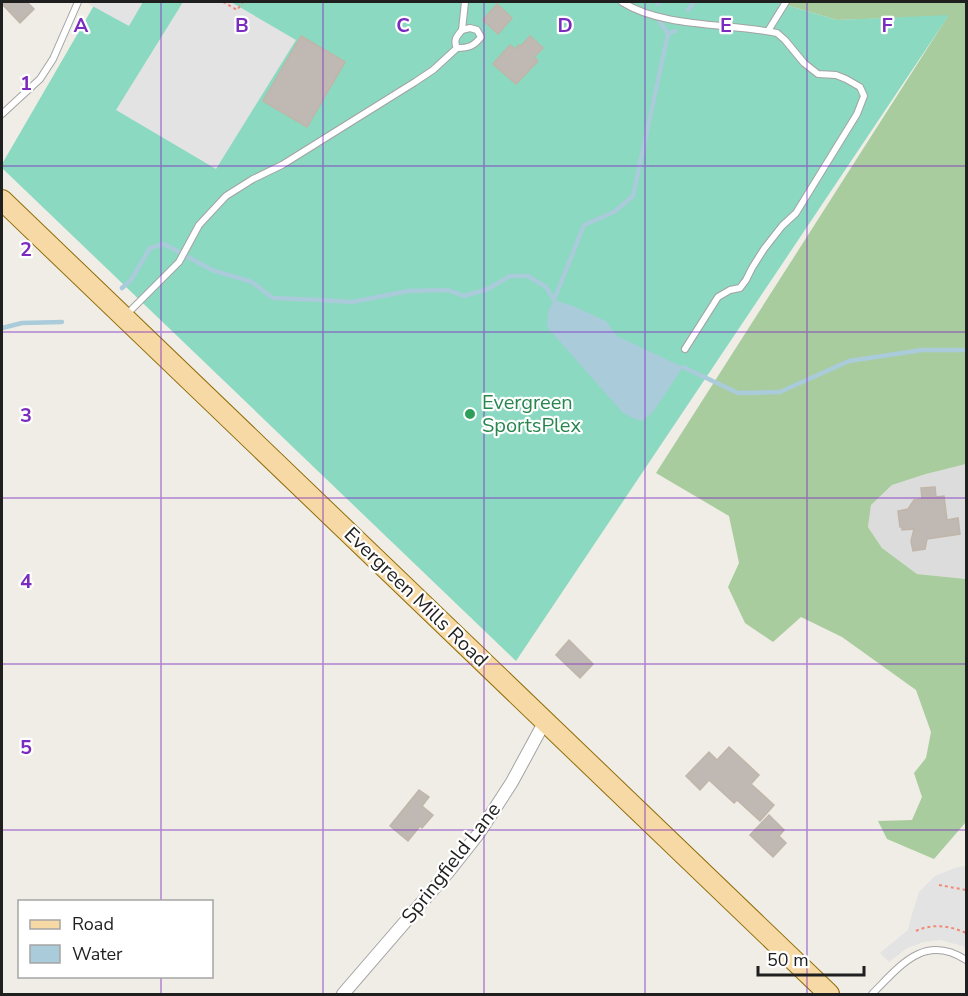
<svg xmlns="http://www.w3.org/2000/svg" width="968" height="996" font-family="'Nunito Sans',sans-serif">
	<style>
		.residential { fill: #dddcdc }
		.forest { fill: #a8cc9e }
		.pitch { fill: #8ad9c0 }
		.parking { fill: #e3e3e3 }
		.water { fill: #aacbda }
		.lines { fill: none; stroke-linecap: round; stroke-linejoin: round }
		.stream { stroke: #aacbda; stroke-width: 4.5 }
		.building { fill: #c0b9b3; stroke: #c0b5a9; stroke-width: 1.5 }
		.lane-casing { stroke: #a3a3a3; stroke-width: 8 }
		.street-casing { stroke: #a3a3a3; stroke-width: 14 }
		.primary-casing { stroke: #906e0a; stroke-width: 22 }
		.path { stroke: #f08c76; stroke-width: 2; stroke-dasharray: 3 3; stroke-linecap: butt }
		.lane { stroke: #fff; stroke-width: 6 }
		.street { stroke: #fff; stroke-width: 12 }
		.primary { stroke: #f6d9a5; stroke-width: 20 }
		.grid { fill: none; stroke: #7b2cbf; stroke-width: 1.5; stroke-opacity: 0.55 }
		.leisure-dot { fill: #2e9e5b; stroke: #fff; stroke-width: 2 }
		.labels { text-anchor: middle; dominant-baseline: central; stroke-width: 4.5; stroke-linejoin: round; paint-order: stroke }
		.leisure-label { font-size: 20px; fill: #27864d; stroke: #fff; text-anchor: start }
		.street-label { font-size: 20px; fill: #1f1f1f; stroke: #fff }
		.grid-label { font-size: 20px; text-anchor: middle; font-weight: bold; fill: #7b2cbf; stroke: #fff; stroke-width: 4.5; stroke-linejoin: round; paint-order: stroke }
	</style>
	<rect width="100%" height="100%" fill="#efede6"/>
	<polygon class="residential" points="966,464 966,579 917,574 882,548 868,527 871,505 892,485 926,474"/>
	<polygon class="forest" points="776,2 966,2 966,464 926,474 892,485 871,505 868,527 882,548 917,574 966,579 966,822 934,859 887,839 878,821 912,820 922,797 914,773 926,758 931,732 916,690 842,637 801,617 773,642 745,623 728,587 739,563 729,516 656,473 948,16 837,20"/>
	<polygon class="pitch" points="96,2 776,2 837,20 949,15 516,661 2,168 2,164"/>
	<g class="parking">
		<polygon points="85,2 143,2 129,26"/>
		<polygon points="183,2 231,2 296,40 216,169 116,110"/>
		<polygon points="966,866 966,949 963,946 940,940 924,942 907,948 889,962 880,953 908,930 912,914 919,892 935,876 958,867"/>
	</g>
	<polygon class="water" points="554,300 573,306 606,321 617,336 683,367 653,412 642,421 632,418 622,412 547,327 548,312"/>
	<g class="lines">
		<g class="stream">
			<polyline points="658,4 659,2"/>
			<polyline points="688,10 694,2"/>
			<polyline points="658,19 668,34"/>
			<polyline points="188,257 212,270 252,282 273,298 321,300 352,302 408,291 448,290 464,296 488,289 510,276 528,276 546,287 554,300"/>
			<polyline points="122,288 131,280 150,248 164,244 179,252"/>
			<polyline points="554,300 584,225 614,212 633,196 668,34 675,31"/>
			<polyline points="2,328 22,323 62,322"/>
			<polyline points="683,367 738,393 780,392 849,361 922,350 966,350"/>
		</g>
	</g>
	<g class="building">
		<polygon points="2,2 27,2 34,9 20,23 2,4"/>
		<polygon points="497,4 512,18 498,34 483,20"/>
		<polygon points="301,36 345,62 307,127 263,101"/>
		<polygon points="530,36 543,48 534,57 538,61 516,84 493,64 510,45 515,49 519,45 521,46"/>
		<polygon points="935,487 936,497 944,496 947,520 958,518 960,534 927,539 925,549 913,551 911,541 914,529 902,530 902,527 900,527 898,511 908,509 914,500 922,499 921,488"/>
		<polygon points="569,640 593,664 580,678 556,655"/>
		<polygon points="729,747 759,775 751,784 774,805 760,821 737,800 734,803 709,780 700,790 686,776 709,752 717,760"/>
		<polygon points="419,790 429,797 422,806 433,815 422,828 420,826 408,841 390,826"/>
		<polygon points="769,815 784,830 779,836 786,843 773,857 750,835"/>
	</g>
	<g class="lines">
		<g class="lane-casing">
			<g id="lane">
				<path d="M622,2C663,28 729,23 777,33L785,40L804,63L818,74L836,75L846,79L860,87L864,96L857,114L796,213L782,226L764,249L752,268L746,280L740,288L730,290L718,297L685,349"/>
				<polyline points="462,30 465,2"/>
				<polyline points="768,31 786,2"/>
				<polyline points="2,114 40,79 53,59 78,2"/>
				<path d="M127,314L179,262L199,225L226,196L253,179L282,165L415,82L433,70L457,48C453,40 457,36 462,30L470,28L477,30L481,37C474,46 469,48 457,48"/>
				<path d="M872,994C900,966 924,933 966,960"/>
			</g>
		</g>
		<g class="street-casing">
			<polyline id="street" points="343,994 449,871 479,833 512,782 545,721"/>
		</g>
		<g class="primary-casing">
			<polyline id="primary" points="2,200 829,994"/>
		</g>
		<g class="path">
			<polyline points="223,2 237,10 243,2"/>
			<polyline points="939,885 966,890"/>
			<path d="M916,931C932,923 951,926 966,933"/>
		</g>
		<use href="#lane" class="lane"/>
		<use href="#street" class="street"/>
		<use href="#primary" class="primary"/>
	</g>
	<path class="grid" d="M161,2V902M323,2V994M484,2V994M645,2V994M807,2V994M2,166H966M2,332H966M2,498H966M2,664H966M2,830H966M161,976V994"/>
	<circle class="leisure-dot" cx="470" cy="414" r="6"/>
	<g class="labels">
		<g class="leisure-label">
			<text x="482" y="402">Evergreen<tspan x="482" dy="23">SportsPlex</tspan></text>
		</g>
		<g class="street-label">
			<text transform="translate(416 597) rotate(44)">Evergreen Mills Road</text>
			<text transform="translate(451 863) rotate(-52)">Springfield Lane</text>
		</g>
	</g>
	<g class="grid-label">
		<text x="81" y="32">A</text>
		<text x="242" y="32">B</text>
		<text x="403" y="32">C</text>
		<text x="565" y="32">D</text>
		<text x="726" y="32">E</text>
		<text x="887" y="32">F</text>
		<text x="26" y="90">1</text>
		<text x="26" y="256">2</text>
		<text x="26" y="422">3</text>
		<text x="26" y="588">4</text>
		<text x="26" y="754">5</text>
	</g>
	<rect width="968" height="996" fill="none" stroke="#1f1f1f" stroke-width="6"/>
	<rect x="18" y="900" width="195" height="78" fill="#ffffff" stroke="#a5a5a5" stroke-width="1.5"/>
	<rect x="30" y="920" width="30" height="9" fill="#f6d9a5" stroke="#a5a5a5" stroke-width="1.5"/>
	<text x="72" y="930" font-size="18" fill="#1f1f1f">Road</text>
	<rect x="30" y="945" width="30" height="18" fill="#aacbda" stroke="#a5a5a5" stroke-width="1.5"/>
	<text x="72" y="960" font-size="18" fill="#1f1f1f">Water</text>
	<path d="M758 966v9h106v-9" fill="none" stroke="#1f1f1f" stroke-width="3"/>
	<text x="767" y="966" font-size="18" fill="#1f1f1f" stroke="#ffffff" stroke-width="4.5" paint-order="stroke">50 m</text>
</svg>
